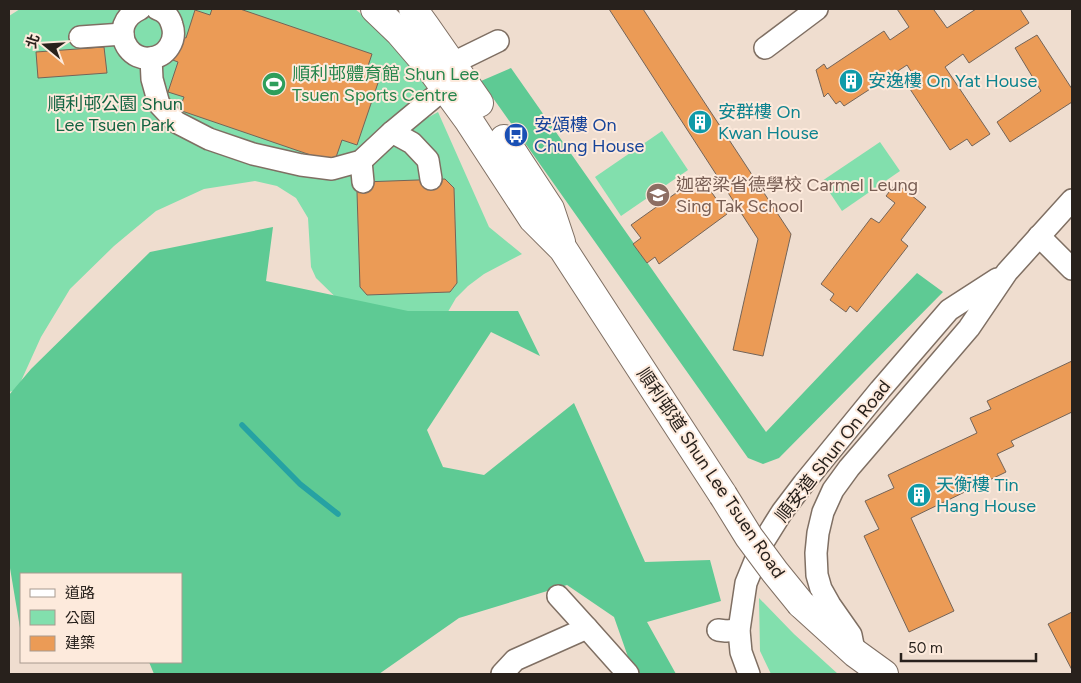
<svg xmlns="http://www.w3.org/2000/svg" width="1081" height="683" font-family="Figtree,'Noto Sans TC',sans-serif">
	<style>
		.green { fill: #82dfad }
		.forest { fill: #5eca94 }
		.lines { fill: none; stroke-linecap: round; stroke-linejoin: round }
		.stream { stroke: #26a2a3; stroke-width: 5.5 }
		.building { fill: #eb9b56; stroke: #746458 }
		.minor-casing { stroke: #7f6f63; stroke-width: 24 }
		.major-casing { stroke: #7f6f63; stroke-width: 30 }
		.minor { stroke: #fff; stroke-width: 21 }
		.major { stroke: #fff; stroke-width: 28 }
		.major-bridge-casing { stroke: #7f6f63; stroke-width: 30; stroke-linecap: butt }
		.major-bridge { stroke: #fff; stroke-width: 28 }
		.labels { text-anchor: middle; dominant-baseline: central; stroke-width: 4; stroke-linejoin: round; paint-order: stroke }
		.leisure-label { font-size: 18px; fill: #27864d; stroke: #fdeadc; text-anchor: start }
		.culture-label { font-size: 18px; fill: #0d838f; stroke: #fdeadc; text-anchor: start }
		.park-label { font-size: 18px; fill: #146542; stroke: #fdeadc }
		.transit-label { font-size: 18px; fill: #164399; stroke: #fdeadc; text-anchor: start }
		.education-label { font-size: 18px; fill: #785e54; stroke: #fdeadc; text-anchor: start }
		.street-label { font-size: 18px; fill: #28211c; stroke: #fdeadc }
	</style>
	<rect width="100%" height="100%" fill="#efddcf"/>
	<g class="green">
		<path d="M20,9H355C384,31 407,61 429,89L417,99L429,117L438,112L489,227L522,254L484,274L468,286L456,298L442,322L405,365L316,278L311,267L308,218L296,198L277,186L255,181L204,189L156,211L114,246L70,289L41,337L17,390L9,392V16Z"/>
		<polygon points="662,131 688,170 621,216 595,177"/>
		<polygon points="880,142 900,171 842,211 822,181"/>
		<polygon points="759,598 794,634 838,674 771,674 760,651"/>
	</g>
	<g class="forest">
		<polygon points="511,68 766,432 917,273 943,292 779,458 763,464 748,458 481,81"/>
		<polygon points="273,227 266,281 408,311 518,311 540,356 491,332 427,430 443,467 484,475 574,403 645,562 710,560 721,601 647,622 676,674 634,674 614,617 567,585 459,618 379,674 154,674 149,662 134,662 181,662 181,574 21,574 21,634 9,562 9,395 31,369 150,252"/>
	</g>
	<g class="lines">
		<polyline class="stream" points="242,425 300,484 338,514"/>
	</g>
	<g class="building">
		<polygon points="212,9 240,9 372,54 366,72 380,77 357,145 342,140 334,163 179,110 184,97 168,92 178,62 170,59 178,36 186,38 195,10 210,15"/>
		<polygon points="609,9 643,9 791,234 763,356 733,350 758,239"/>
		<polygon points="897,9 935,9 934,10 947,28 976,9 1020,9 1029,23 969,63 963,54 945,67 990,134 972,146 967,139 950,150 910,89 919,84 907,65 844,106 840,101 836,104 828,93 824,97 816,70 824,64 827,69 884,31 890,40 909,27"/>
		<polygon points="1037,35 1072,89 1072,102 1010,142 997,122 1041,91 1015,48"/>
		<polygon points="104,47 107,73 38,78 36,52"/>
		<polygon points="700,176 727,214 659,264 655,257 647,263 633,244 641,238 631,225"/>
		<polygon points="445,179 454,188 457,283 450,292 367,295 360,287 357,192 363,182"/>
		<polygon points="896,183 926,207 901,240 908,246 857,312 850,306 846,312 830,300 834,294 821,284 871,218 879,223 895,203 886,196"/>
		<polygon points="1072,361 1072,412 1011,441 1014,446 997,454 1006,472 911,518 954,611 909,632 864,536 879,529 865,501 894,488 888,475 977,433 970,418 991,409 987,401"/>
		<polygon points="1072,612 1072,670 1048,624"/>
	</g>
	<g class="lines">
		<g class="minor-casing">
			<g id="minor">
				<path d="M140,9C133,12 127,17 124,25C119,42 132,60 150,58C167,57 177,40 172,25C170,17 164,11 157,9"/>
				<polyline points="80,37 123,34"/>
				<polyline points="765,48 817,9"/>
				<polyline points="151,58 152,79 159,104 176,122 209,139 253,154 301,165 332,169 361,161 392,132 445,88"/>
				<polyline points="451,64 498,41"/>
				<polyline points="392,132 412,143 428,160 431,179"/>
				<polyline points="361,161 363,182"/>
				<polyline points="1039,236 1072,269"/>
				<polyline points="558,596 587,628"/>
				<polyline points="718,630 726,631 739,630"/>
				<polyline points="854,650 851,635 830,605 821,589 817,575 816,553 818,533 823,512 833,490 849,468 969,328 1007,272 1072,200"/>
				<polyline points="502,674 515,660 587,628 628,674"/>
				<polyline points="749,674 741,652 739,630 746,583 762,544 782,512 804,483 880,390 949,310 997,279"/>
			</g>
		</g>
		<g class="major-casing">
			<g id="major">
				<polyline points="375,9 400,33 431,69 469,121 533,219 563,249 723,495"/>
				<polyline points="413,9 426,27 479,103"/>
				<polyline points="504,139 550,209 561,242"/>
				<polyline points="801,604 855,653 884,674"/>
			</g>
		</g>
		<use href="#minor" class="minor"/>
		<use href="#major" class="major"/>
		<g class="major-bridge-casing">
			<polyline id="major-bridge" points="723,495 749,537 775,572 801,604"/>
		</g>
		<use href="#major-bridge" class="major-bridge"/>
	</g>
	<defs>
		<g id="building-disc" transform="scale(1.25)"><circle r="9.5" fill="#0f9aa8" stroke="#fdeadc"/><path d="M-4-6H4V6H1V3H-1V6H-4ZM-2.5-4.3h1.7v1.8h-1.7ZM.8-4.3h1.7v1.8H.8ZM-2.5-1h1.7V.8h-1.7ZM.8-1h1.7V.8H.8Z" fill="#fff"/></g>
		<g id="stadium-disc" transform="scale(1.25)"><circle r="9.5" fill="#2e9e5b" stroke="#fdeadc"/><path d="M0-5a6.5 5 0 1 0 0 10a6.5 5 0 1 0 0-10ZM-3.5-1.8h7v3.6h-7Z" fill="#fff"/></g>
		<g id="bus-disc" transform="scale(1.25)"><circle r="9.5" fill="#1a4fb4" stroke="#fdeadc"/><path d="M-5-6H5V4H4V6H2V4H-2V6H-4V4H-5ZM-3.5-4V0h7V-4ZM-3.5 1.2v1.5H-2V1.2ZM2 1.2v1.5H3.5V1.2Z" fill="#fff"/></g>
		<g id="school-disc" transform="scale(1.25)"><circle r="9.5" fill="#8d6e63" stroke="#fdeadc"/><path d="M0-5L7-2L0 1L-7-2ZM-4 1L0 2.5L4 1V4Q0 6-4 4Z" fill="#fff"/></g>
	</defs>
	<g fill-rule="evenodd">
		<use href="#building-disc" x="851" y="81"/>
		<use href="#stadium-disc" x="274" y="84"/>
		<use href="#building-disc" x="700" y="122"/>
		<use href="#bus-disc" x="516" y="135"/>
		<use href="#school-disc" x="658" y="195"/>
		<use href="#building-disc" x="919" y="495"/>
	</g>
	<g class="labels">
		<g class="leisure-label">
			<text x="292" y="74">順利邨體育館 Shun Lee<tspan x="292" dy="21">Tsuen Sports Centre</tspan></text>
		</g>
		<g class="culture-label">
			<text x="868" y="81">安逸樓 On Yat House</text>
			<text x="718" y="112">安群樓 On<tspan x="718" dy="21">Kwan House</tspan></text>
			<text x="936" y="485">天衡樓 Tin<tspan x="936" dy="21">Hang House</tspan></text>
		</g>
		<g class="park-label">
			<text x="115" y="104">順利邨公園 Shun<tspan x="115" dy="21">Lee Tsuen Park</tspan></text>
		</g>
		<g class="transit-label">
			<text x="534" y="125">安頌樓 On<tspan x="534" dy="21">Chung House</tspan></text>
		</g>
		<g class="education-label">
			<text x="676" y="185">迦密梁省德學校 Carmel Leung<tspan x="676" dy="21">Sing Tak School</tspan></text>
		</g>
		<g class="street-label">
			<text transform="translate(833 451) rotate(-52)">順安道 Shun On Road</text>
			<text transform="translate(711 473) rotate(56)">順利邨道 Shun Lee Tsuen Road</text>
		</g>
	</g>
	<rect width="1081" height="683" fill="none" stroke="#28211c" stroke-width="20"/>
	<rect x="20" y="573" width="162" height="90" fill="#fdeadc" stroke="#a89a8f"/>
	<rect x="30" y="589" width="25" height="8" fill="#ffffff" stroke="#a89a8f"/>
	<text x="65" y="598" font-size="15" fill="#28211c">道路</text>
	<rect x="30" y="610" width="25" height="15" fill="#82dfad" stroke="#a89a8f"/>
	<text x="65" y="623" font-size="15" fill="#28211c">公園</text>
	<rect x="30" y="636" width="25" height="15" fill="#eb9b56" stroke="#a89a8f"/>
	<text x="65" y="648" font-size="15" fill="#28211c">建築</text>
	<g transform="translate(45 45) rotate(288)" stroke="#fdeadc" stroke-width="4" paint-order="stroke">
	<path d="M0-4L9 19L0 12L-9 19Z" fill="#28211c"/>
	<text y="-8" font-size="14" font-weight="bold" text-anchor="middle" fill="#28211c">北</text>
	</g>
	<path d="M901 653v8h135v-8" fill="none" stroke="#28211c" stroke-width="2.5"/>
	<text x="908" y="653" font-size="15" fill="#28211c" stroke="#fdeadc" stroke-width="4" paint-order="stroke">50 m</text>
</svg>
